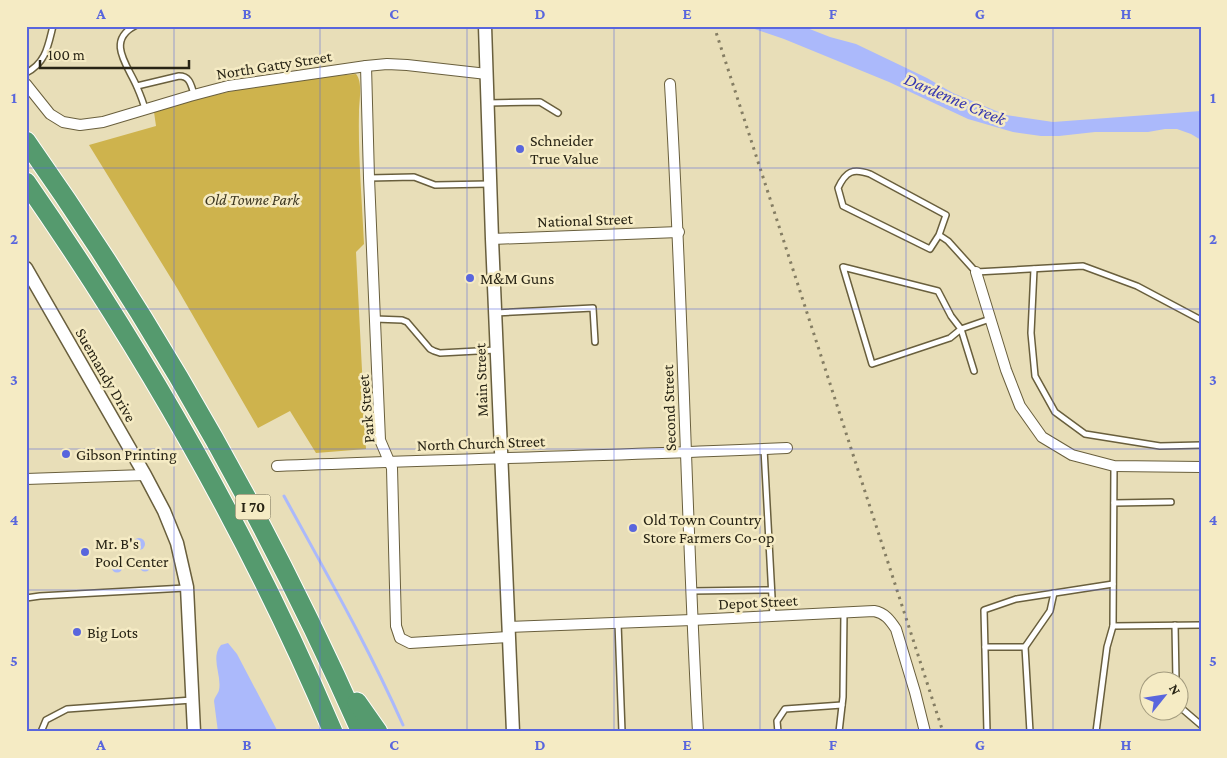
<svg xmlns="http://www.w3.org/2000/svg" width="1227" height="758" font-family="'Crimson Pro',serif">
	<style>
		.green { fill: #ceb34d }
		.water { fill: #abb9fb }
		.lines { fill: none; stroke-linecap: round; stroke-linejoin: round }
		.stream { stroke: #abb9fb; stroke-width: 3 }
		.service-casing { stroke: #695f3d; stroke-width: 8 }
		.minor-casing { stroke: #695f3d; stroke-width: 12 }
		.tertiary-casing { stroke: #695f3d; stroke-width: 15 }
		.motorway-casing { stroke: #fff; stroke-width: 21 }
		.service { stroke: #fff; stroke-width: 5 }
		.minor { stroke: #fff; stroke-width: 10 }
		.tertiary { stroke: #fff; stroke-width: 12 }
		.motorway { stroke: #559a6e; stroke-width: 19 }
		.rail { stroke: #847d63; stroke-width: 3; stroke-dasharray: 2.5 5; stroke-linecap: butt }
		.grid { fill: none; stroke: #5966dd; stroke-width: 1; stroke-opacity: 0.55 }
		.poi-dot { fill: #5966dd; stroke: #f5ebc4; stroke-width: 2 }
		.labels { text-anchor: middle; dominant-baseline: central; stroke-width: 5; stroke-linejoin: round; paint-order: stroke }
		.shield { fill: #f5ebc4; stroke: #66604a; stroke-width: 1 }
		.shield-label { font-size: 15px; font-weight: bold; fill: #282415 }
		.street-label { font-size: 16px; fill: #282415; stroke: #f5ebc4 }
		.poi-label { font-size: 16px; fill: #282415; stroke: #f5ebc4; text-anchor: start }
		.park-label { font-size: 16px; font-style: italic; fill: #3d3720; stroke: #f5ebc4 }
		.water-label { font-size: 18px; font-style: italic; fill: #3637b0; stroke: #f5ebc4 }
		.neatline { fill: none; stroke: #5966dd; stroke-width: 2 }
		.grid-label { font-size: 16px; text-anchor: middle; font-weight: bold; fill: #5966dd }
	</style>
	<rect width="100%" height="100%" fill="#e8deb8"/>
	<path class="green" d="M356,74C363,82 359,102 359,112C358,156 362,200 364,244L356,252L366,449L316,453L290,411L258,428L177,288L89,145L156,126L154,112C219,91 288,79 356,74Z"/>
	<g class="water">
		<polygon points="746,26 802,26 830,37 856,44 927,78 953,93 1006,115 1053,122 1201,111 1201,140 1191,134 1177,129 1165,129 1148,132 1095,132 1059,136 1041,136 1013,132 968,119 889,82 784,39"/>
		<circle cx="139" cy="544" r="6"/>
		<circle cx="145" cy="566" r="5.5"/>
		<circle cx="117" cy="567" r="5.5"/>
		<path d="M228,643L237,654L278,732H218L214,701C215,696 218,694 219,690C222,675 210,658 221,645Z"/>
	</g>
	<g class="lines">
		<path class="stream" d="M284,496C325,571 368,646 403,725"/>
		<g class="service-casing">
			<g id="service">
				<path d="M135,26C105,41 129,67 137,87C140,94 143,101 145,109"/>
				<path d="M26,73C46,63 48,46 53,26"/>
				<path d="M137,86L179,76C190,76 191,85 194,94"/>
				<polyline points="488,103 540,102 558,113"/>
				<polyline points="369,178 414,177 435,185 489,184"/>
				<path d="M939,235L930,249L843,206L838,188C846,171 853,168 870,174L946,215L939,235L948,241L976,272L1083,266L1137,286L1201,320"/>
				<polyline points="1034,269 1031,333 1035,376 1055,412 1085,434 1160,446 1201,445"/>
				<polyline points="495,313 593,308 595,342"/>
				<polyline points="375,319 402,320 407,322 430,349 434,351 440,353 496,350"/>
				<polyline points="974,371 961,329 950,338 872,364 843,267 938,291 951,316 961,329 990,319"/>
				<polyline points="764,449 773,616"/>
				<polyline points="1114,466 1113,626 1201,625"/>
				<polyline points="1114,503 1171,502"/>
				<polyline points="691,591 771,590"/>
				<polyline points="26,598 40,596 185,588"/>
				<polyline points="618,623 622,732"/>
				<polyline points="1175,625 1176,680"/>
				<polyline points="985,647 1025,647 1030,732"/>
				<polyline points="1025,647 1050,611 1054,593"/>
				<polyline points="1180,707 1201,725"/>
				<polyline points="41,732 46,720 67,709 192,700"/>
				<polyline points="778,732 777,721 785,709 842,705"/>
				<polyline points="839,732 843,697 844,613"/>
				<polyline points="987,732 984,610 1016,599 1113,584"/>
				<polyline points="1096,732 1107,647 1113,626"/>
			</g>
		</g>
		<g class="minor-casing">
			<g id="minor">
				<polyline points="366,66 369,178 380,440 392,468 396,626 400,638 410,643 508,637"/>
				<polyline points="26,84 50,114 63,122 80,125 103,122 190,96 228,86 366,66 387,64 407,65 487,74"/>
				<path d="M670,84C683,300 686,516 698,732"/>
				<polyline points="492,239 679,232"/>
				<polyline points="976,272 1006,370 1020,406 1042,437 1072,455 1114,466 1201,467"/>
				<path d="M277,466C447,459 617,456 787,448"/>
				<polyline points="26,479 145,475"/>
				<path d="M508,627L692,620L874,611C885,613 890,620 896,629L915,692L925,732"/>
			</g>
		</g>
		<g class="tertiary-casing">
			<g id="tertiary">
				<polyline points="485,26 492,239 513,732"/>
				<polyline points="26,268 145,475 164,511 177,543 187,587 194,732"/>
			</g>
		</g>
		<g class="motorway-casing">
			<g id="motorway">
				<path d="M26,141C157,327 269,524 361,732"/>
				<path d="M26,182C146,355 251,539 333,732"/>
				<polyline points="357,702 378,732"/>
			</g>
		</g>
		<use href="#service" class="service"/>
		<use href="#minor" class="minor"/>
		<use href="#tertiary" class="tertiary"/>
		<use href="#motorway" class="motorway"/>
		<polyline class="rail" points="714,26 943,732"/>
	</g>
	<path class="grid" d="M174,26V732M320,26V732M467,26V732M614,26V732M760,26V732M906,26V732M1053,26V732M26,168H1201M26,309H1201M26,449H1201M26,590H1201"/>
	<g class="poi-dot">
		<circle cx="520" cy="149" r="5"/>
		<circle cx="470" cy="278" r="5"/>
		<circle cx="66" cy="454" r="5"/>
		<circle cx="633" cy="528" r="5"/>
		<circle cx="85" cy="552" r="5"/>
		<circle cx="77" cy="632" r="5"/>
	</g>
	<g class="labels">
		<rect class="shield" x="235.5" y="494.5" width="35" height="25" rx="4"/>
		<g class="shield-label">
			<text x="253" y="507">I 70</text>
		</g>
		<g class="street-label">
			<text transform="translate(274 65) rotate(-9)">North Gatty Street</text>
			<text transform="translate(585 220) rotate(-2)">National Street</text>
			<text transform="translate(106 375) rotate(60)">Suemandy Drive</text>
			<text transform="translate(481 380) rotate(-92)">Main Street</text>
			<text transform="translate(669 408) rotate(-92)">Second Street</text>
			<text transform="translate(366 409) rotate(-95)">Park Street</text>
			<text transform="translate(481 443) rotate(-2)">North Church Street</text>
			<text transform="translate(758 602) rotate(-3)">Depot Street</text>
		</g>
		<g class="poi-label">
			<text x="530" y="140">Schneider<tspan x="530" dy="18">True Value</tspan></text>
			<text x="480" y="278">M&amp;M Guns</text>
			<text x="76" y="454">Gibson Printing</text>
			<text x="643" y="519">Old Town Country<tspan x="643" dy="18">Store Farmers Co-op</tspan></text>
			<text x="95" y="543">Mr. B's<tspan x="95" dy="18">Pool Center</tspan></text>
			<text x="87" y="632">Big Lots</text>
		</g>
		<g class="park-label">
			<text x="252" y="199">Old Towne Park</text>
		</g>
		<g class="water-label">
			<text transform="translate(955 99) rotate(23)">Dardenne Creek</text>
		</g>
	</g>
	<rect width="1227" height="758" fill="none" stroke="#f5ebc4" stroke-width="55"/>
	<g transform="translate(1164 696) rotate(60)"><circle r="24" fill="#f5ebc4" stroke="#a39b7e"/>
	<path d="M0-4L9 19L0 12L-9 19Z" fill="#5966dd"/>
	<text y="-8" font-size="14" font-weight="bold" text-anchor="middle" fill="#282415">N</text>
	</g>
	<path d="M40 60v8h149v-8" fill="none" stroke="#282415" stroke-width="2.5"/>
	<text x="48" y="60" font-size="15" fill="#282415" stroke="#f5ebc4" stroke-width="4" paint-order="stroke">100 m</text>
	<rect x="28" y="28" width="1172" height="702" class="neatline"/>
	<g class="grid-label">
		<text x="101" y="19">A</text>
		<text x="247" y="19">B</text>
		<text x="394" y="19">C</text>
		<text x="540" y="19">D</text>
		<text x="687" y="19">E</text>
		<text x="833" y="19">F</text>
		<text x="980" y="19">G</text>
		<text x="1126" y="19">H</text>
		<text x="14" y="103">1</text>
		<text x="1213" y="103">1</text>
		<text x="14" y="244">2</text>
		<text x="1213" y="244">2</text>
		<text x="14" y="385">3</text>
		<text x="1213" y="385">3</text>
		<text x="14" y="525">4</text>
		<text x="1213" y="525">4</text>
		<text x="14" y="666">5</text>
		<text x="1213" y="666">5</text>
		<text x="101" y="750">A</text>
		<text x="247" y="750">B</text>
		<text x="394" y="750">C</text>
		<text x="540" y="750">D</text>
		<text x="687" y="750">E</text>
		<text x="833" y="750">F</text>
		<text x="980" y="750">G</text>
		<text x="1126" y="750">H</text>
	</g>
</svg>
